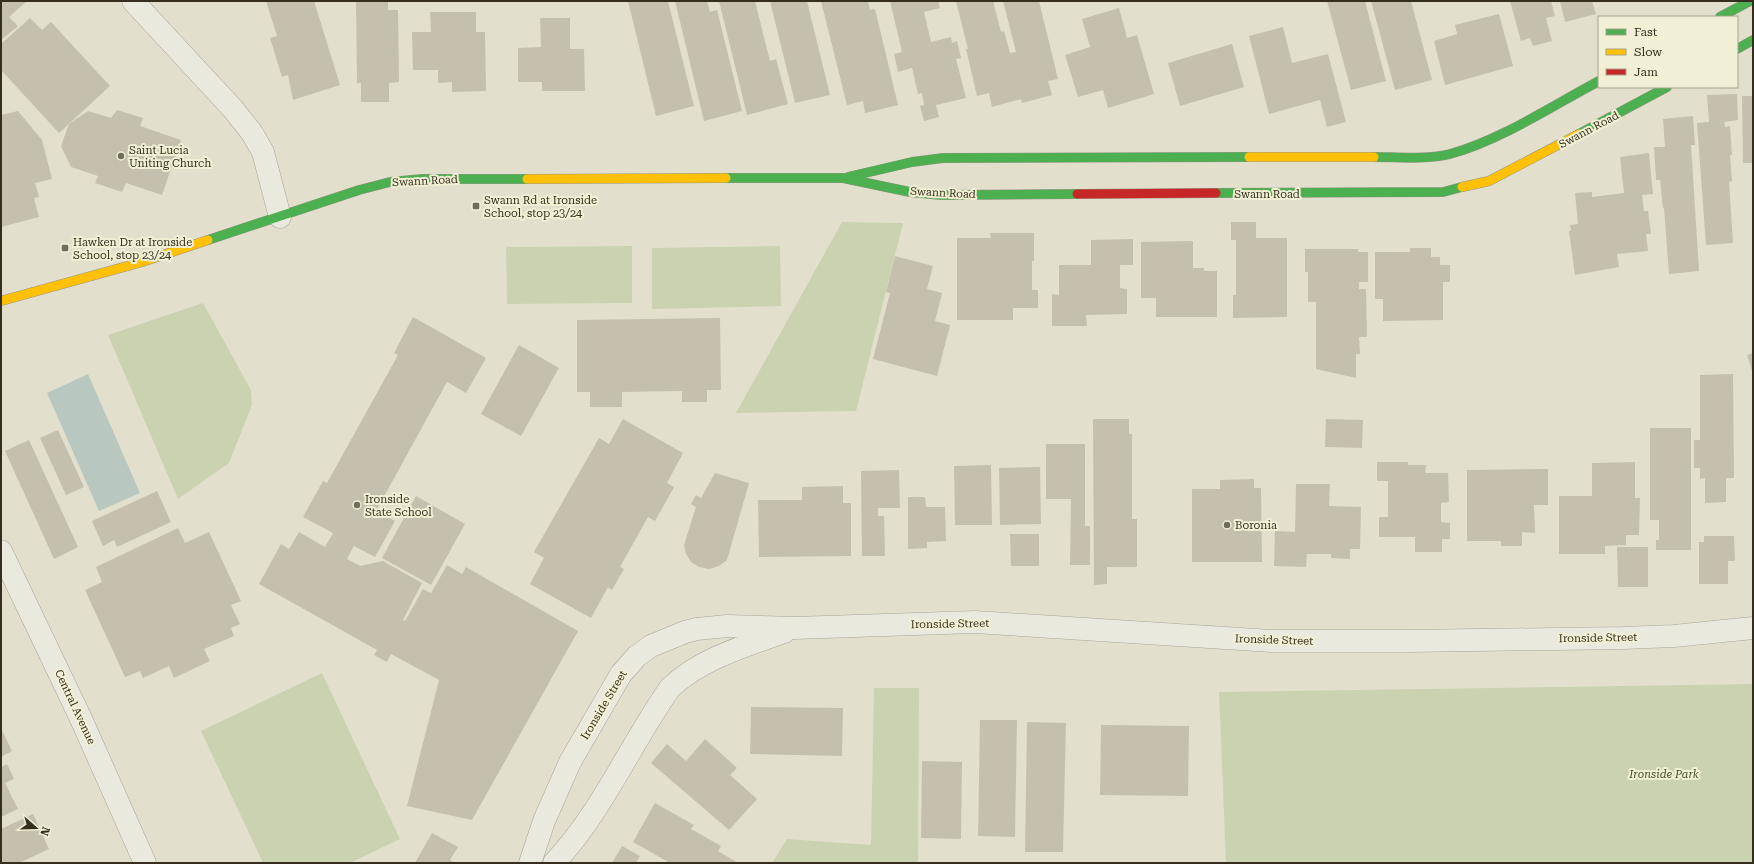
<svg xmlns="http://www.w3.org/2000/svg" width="1754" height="864" font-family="'Roboto Serif',serif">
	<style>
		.green { fill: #cbd2b1 }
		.water { fill: #b8c8c1 }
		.building { fill: #c5bfae }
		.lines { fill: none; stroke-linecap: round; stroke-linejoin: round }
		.street-casing { stroke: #a7a596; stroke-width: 23 }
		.fast-casing { stroke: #979486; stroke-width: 10 }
		.slow-casing { stroke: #979486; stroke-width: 10 }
		.jam-casing { stroke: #979486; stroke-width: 10 }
		.street { stroke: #eae9de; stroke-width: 22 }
		.fast { stroke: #4caf50; stroke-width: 9 }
		.slow { stroke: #ffc107; stroke-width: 9 }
		.jam { stroke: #c62828; stroke-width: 9 }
		.poi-dot { fill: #726c5c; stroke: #f2f0d4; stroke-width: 1.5 }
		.labels { text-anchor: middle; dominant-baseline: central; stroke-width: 4; stroke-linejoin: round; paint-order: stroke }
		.street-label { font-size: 11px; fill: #352e1f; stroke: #f2f0d4 }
		.poi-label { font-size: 11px; fill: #352e1f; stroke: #f2f0d4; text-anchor: start }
		.park-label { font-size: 11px; font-style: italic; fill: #3d4f28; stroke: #f2f0d4 }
	</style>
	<rect width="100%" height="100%" fill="#e2e0cd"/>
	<g class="green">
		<polygon points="842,222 903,223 856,411 736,413"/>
		<polygon points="632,246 632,303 507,304 506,247"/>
		<polygon points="780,246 781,306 652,309 652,248"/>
		<polygon points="203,303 251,390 252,405 229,463 178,499 108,335"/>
		<polygon points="322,673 400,839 350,863 263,863 201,731"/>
		<polygon points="1753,684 1753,863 1226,863 1219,692"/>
		<polygon points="874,688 919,688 918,863 772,863 787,839 871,845"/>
	</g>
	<polygon class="water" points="88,374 140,493 99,511 47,393"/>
	<g class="building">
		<polygon points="1,1 27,1 9,17 18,26 1,40"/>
		<polygon points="266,1 314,1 340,85 293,100 288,75 282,77 270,38 277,36"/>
		<polygon points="356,1 388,1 388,10 398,10 399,82 389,83 389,102 361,102 361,83 357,83"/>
		<polygon points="628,1 668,1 694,106 656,116"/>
		<polygon points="675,1 707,1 710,12 717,10 742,111 704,121"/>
		<polygon points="719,1 755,1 770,61 776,59 788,104 747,115"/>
		<polygon points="770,1 807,1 830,95 795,103"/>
		<polygon points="821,1 868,1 870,10 875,9 898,105 865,113 863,101 847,105"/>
		<polygon points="890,1 938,1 940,8 924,12 931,42 951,37 952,43 957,41 961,58 956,59 966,98 936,105 939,117 924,121 920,106 924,105 922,93 918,94 912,68 898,72 894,54 902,52"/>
		<polygon points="956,1 993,1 1001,32 1004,31 1010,53 1016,52 1003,1 1039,1 1058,79 1048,81 1052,95 1022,103 1021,99 992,107 989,93 977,96 966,49 968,49"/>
		<polygon points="1327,1 1365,1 1386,81 1351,90"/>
		<polygon points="1371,1 1411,1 1432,80 1395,90"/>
		<polygon points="1510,1 1551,1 1555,16 1546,18 1552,41 1533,46 1530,38 1521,41"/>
		<polygon points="1560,1 1592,1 1596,14 1565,22"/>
		<polygon points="1119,8 1127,38 1137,35 1154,94 1108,108 1103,90 1078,97 1065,55 1090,47 1082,19"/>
		<polygon points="430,12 476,12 476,32 485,32 486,91 452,92 452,82 438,83 438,70 413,70 412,32 431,32"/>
		<polygon points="1499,14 1513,66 1445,85 1434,41 1457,34 1455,25"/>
		<polygon points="30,18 42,30 51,22 110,86 59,133 1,70 1,44"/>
		<polygon points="540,18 570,18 570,49 584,49 585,91 542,91 542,82 518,82 518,48 541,47"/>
		<polygon points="1283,27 1292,63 1328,54 1346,122 1327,127 1320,100 1269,114 1249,36"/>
		<polygon points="1232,44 1244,87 1180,106 1168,63"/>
		<polygon points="1737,94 1738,120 1724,122 1725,127 1730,126 1732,155 1730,155 1732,181 1729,182 1733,243 1706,245 1697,123 1709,122 1707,95"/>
		<polygon points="1742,96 1753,96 1753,163 1743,163"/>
		<polygon points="117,110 143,118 140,126 181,140 162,195 126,183 122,192 95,183 98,176 71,167 61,146 69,124 88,111 111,118"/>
		<polygon points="18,111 42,140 52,179 35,183 39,197 34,198 39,217 1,227 1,115"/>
		<polygon points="1693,116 1695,145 1691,145 1699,271 1669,274 1664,208 1663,208 1660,180 1656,180 1654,147 1665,147 1663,119"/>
		<polygon points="1649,153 1653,194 1642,195 1644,211 1648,211 1651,234 1646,234 1648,251 1617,254 1619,267 1575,275 1569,231 1571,230 1570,225 1578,224 1575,193 1592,192 1592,197 1624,193 1620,157"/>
		<polygon points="1231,222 1256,222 1256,238 1287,238 1287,317 1233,318 1233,295 1236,295 1236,240 1231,240"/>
		<polygon points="990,233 1034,233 1034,261 1032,261 1032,290 1038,290 1038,308 1013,308 1013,320 957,320 957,238 991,238"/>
		<polygon points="1133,239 1133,265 1120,265 1120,288 1127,289 1127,314 1086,315 1087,326 1052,326 1052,294 1059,295 1059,265 1091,265 1091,240"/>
		<polygon points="1193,241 1193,268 1204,268 1204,271 1217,271 1217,317 1156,317 1156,298 1141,298 1141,242"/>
		<polygon points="1410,248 1431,248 1431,257 1440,257 1440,265 1450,265 1450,282 1443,282 1443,320 1383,321 1383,299 1375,299 1375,252 1410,252"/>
		<polygon points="1305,249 1358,249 1358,252 1368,252 1368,282 1359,282 1359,289 1366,289 1367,337 1359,337 1360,354 1356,354 1356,378 1316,369 1316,302 1308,302 1308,272 1305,272"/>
		<polygon points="895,256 933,266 927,289 942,293 935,321 950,325 937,376 873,359 890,293 886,292"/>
		<polygon points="413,317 486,358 466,393 447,382 376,511 395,521 375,557 354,546 347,559 360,566 383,561 422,583 403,620 405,621 423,589 431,593 447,565 462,574 466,567 578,631 472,820 407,806 439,680 391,654 387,662 374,655 377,650 259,584 281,544 289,549 299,532 325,547 333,533 303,517 323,481 327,483 398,355 394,353"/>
		<polygon points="720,318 721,390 707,390 707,402 682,402 682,391 622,392 622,407 590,407 590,392 577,392 577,320"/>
		<polygon points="519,345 559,368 521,436 481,414"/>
		<polygon points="1753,353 1753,374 1747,355"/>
		<polygon points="1733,374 1734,478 1726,478 1726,502 1705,503 1705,478 1700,479 1700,468 1694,468 1694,440 1700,440 1700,375"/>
		<polygon points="623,419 683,453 667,483 674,487 655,521 648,517 620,567 624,569 612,590 608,587 591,618 530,584 544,558 534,552 599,438 609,444"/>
		<polygon points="1093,419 1129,419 1129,434 1132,434 1132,519 1137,519 1137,567 1107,567 1107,584 1094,585"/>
		<polygon points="1326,419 1363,420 1362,448 1325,447"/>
		<polygon points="1650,428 1691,428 1691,550 1656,550 1656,540 1659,540 1659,520 1650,520"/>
		<polygon points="58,430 84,487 66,495 40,438"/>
		<polygon points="29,440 78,547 54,559 5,451"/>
		<polygon points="1046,444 1085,444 1085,526 1090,526 1090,565 1070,565 1071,499 1046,499"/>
		<polygon points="1377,462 1408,462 1408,465 1426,465 1425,473 1448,473 1449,502 1441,503 1441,522 1450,523 1450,539 1442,539 1442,552 1415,552 1415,537 1379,537 1379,517 1388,517 1388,481 1377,481"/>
		<polygon points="1635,462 1635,498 1640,498 1639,535 1626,535 1626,545 1605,546 1605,554 1559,554 1559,496 1592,496 1592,463"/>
		<polygon points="991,465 992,525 955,525 954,466"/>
		<polygon points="1040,467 1041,524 1000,525 999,468"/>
		<polygon points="1548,469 1548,505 1534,505 1535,533 1522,532 1522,546 1501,546 1501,541 1467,541 1467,470"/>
		<polygon points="899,470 900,508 878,508 878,516 884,516 885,556 862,556 861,471"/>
		<polygon points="715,473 749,483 727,560 719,566 709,569 699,567 691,562 686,554 684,545 696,507 691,504 696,495 701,498"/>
		<polygon points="1254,479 1254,488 1261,488 1262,562 1192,562 1192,489 1220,489 1220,480"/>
		<polygon points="1296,484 1330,484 1329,506 1361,507 1360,549 1350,549 1350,559 1331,558 1331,554 1307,554 1306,567 1274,566 1275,531 1295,532"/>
		<polygon points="843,486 843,503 851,503 851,556 759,557 758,500 802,500 802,487"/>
		<polygon points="157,491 171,522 117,547 114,540 103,546 92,521"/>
		<polygon points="416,496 465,524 431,585 382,558"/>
		<polygon points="908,497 925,497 926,507 945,507 946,541 927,542 927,548 908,549"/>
		<polygon points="178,528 185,543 209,532 241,601 231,605 240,624 231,628 234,636 204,649 210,661 174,678 169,666 143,678 140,671 125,677 85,590 102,582 96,567"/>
		<polygon points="1010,534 1039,534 1039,566 1011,566"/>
		<polygon points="1704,536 1734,536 1735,561 1728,561 1728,584 1699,584 1699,542 1704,542"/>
		<polygon points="1617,547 1648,547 1648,587 1618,587"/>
		<polygon points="751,707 843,708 842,756 750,754"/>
		<polygon points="980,720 1017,720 1015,837 978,836"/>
		<polygon points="1027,722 1066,723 1063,852 1025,852"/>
		<polygon points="1101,725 1189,726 1188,796 1100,795"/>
		<polygon points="1,728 12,751 1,757"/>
		<polygon points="705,739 737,768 730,775 757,799 729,830 651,763 667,744 686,761"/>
		<polygon points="922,761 962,762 961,839 921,838"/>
		<polygon points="7,764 14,779 5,783 18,809 1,817 1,767"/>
		<polygon points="655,803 694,825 691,829 721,846 718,851 738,863 670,863 633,842"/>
		<polygon points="33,814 49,849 19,863 1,863 1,829"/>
		<polygon points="432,833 458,847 450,860 455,863 415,863"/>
		<polygon points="622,846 640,856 636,863 612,863"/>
	</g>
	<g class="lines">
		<g class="street-casing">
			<g id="street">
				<polyline points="133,1 233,109 252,133 263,152 280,217"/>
				<polyline points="1,551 82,721 145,863"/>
				<polyline points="530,863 544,821 570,762 621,674 637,656 651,646 685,632 697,629 727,626 795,628 975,622 1272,641 1408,641 1623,638 1674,636 1753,628"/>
				<path d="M554,863C602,812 630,745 670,688C700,659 745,646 784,632"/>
			</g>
		</g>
		<g class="fast-casing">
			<g id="fast">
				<polyline points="1720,17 1750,1"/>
				<polyline points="1737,49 1753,40"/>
				<polyline points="1579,134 1667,87"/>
				<path d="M1374,157C1398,157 1426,160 1450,154C1499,141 1554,105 1599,81"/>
				<polyline points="848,177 912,162 943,158 1249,157"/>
				<polyline points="726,178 843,178 910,192 941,195 1077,194"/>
				<polyline points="1216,193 1443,192 1462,187"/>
				<polyline points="208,240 359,190 390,182 422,179 527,179"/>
			</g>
		</g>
		<g class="slow-casing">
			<g id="slow">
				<polyline points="1249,157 1374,157"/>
				<polyline points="527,179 726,178"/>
				<polyline points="1462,187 1489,181 1579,134"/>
				<polyline points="1,301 142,262 208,240"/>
			</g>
		</g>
		<g class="jam-casing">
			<polyline id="jam" points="1077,194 1216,193"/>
		</g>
		<use href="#street" class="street"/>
		<use href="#fast" class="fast"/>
		<use href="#slow" class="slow"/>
		<use href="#jam" class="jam"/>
	</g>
	<g class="poi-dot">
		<circle cx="121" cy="156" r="4"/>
		<rect x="472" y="202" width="8" height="8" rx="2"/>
		<rect x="61" y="244" width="8" height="8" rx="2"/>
		<circle cx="357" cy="505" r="4"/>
		<circle cx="1227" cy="525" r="4"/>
	</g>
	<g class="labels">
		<g class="street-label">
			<text transform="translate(1589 130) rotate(-28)">Swann Road</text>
			<text transform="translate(425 181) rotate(-3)">Swann Road</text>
			<text transform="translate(943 193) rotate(3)">Swann Road</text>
			<text x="1267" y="194">Swann Road</text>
			<text transform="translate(950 624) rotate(-1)">Ironside Street</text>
			<text transform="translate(1598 638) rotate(-1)">Ironside Street</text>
			<text transform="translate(1274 640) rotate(2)">Ironside Street</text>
			<text transform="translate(604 705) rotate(-59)">Ironside Street</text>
			<text transform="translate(75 707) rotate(65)">Central Avenue</text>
		</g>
		<g class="poi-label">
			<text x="129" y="150">Saint Lucia<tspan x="129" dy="13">Uniting Church</tspan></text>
			<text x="484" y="200">Swann Rd at Ironside<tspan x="484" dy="13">School, stop 23/24</tspan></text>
			<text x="73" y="242">Hawken Dr at Ironside<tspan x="73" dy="13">School, stop 23/24</tspan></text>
			<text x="365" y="499">Ironside<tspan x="365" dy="13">State School</tspan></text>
			<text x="1235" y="525">Boronia</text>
		</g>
		<g class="park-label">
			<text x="1664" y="774">Ironside Park</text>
		</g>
	</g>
	<rect width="1754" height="864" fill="none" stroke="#352e1f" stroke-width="4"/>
	<rect x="1598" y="16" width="140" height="72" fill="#f2f0d4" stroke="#a6a28c"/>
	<rect x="1606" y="29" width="20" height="6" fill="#4caf50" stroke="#a6a28c"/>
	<text x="1634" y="36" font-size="12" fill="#352e1f">Fast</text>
	<rect x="1606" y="49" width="20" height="6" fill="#ffc107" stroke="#a6a28c"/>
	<text x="1634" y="56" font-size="12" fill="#352e1f">Slow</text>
	<rect x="1606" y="69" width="20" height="6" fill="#c62828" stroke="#a6a28c"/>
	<text x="1634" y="76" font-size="12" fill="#352e1f">Jam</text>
	<g transform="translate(36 828) rotate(110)" stroke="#f2f0d4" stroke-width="3" paint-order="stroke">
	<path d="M0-3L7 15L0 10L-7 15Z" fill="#352e1f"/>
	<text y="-6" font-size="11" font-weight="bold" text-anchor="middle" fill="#352e1f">N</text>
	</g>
</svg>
